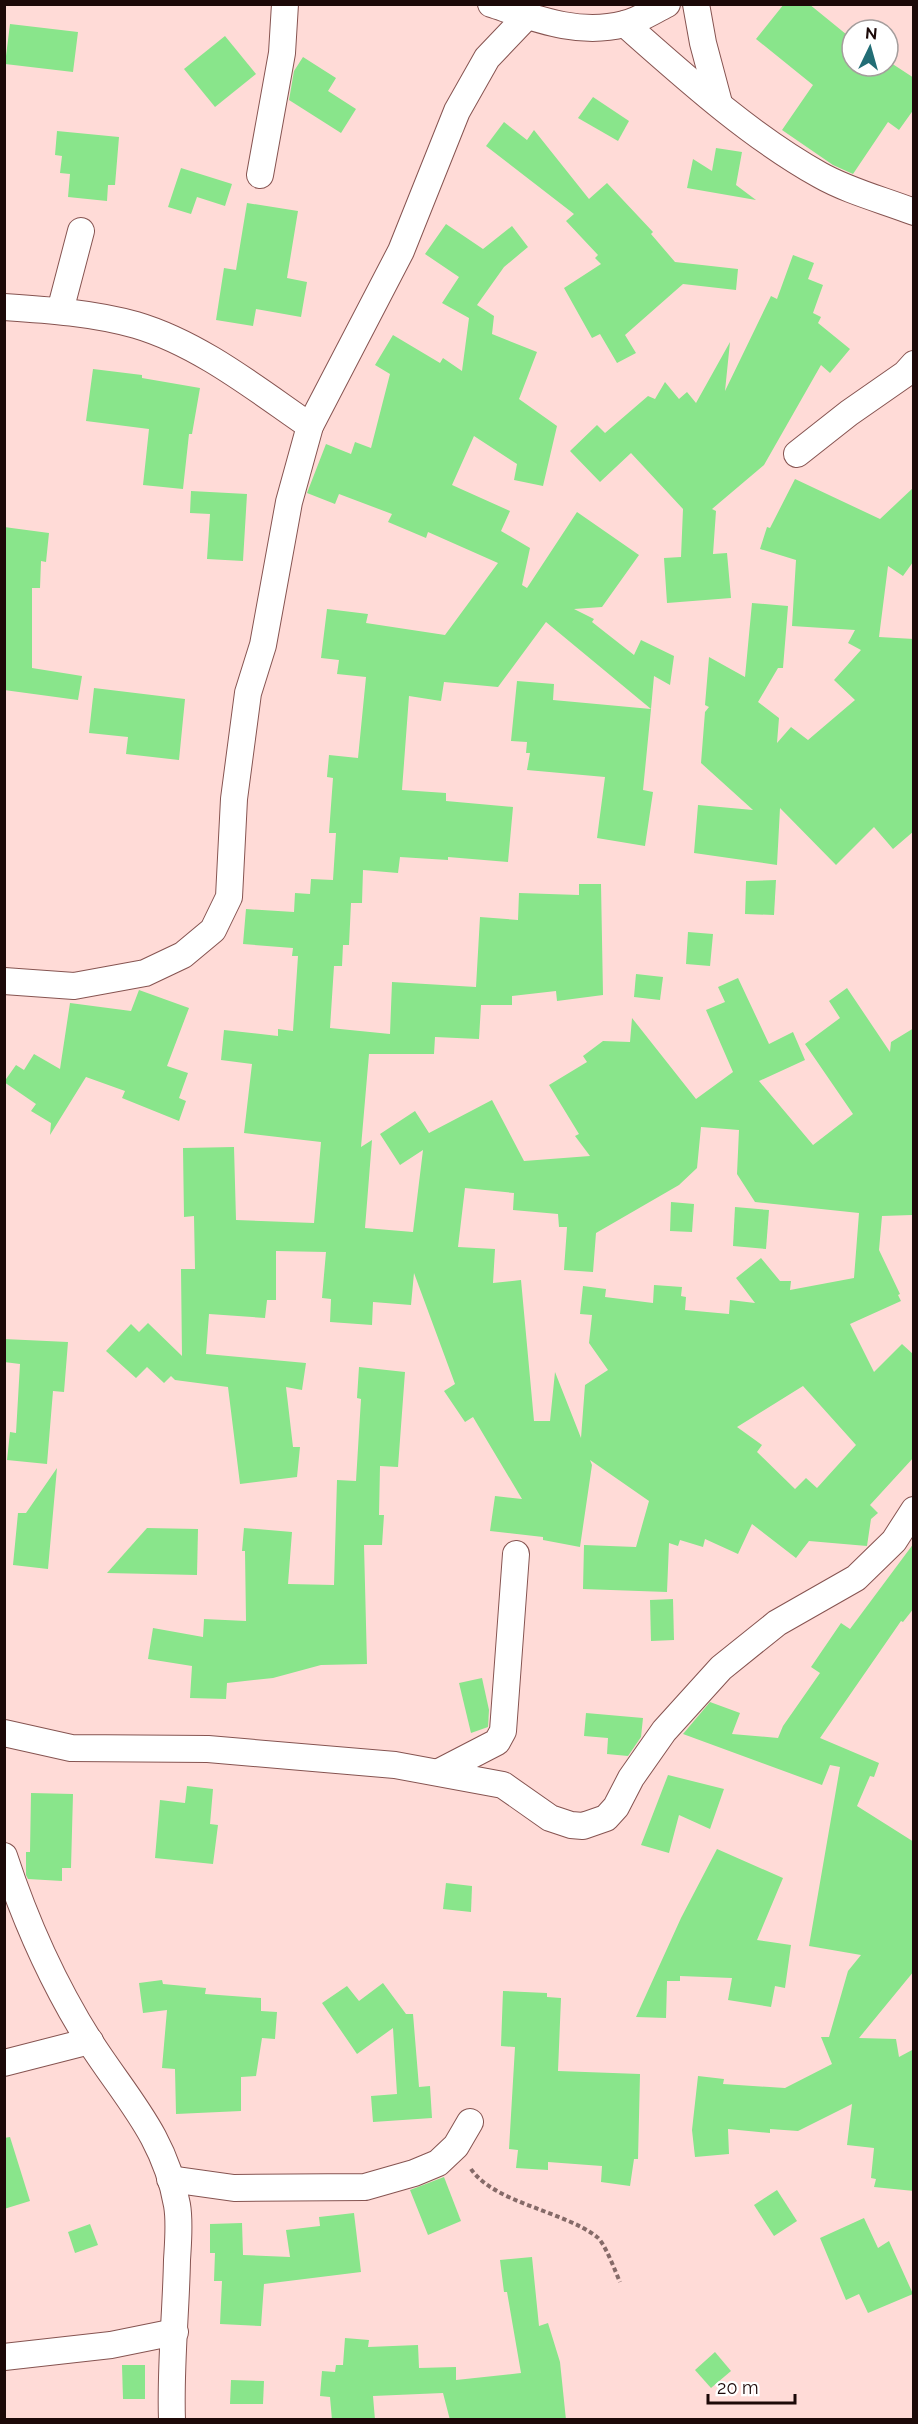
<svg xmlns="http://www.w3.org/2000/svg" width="918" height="2424" font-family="Raleway,sans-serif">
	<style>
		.building { fill: #89e58b; fill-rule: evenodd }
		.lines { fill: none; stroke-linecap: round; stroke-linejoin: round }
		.street-casing { stroke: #865451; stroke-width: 28 }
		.path { stroke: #856a68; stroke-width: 4; stroke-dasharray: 4.5 3; stroke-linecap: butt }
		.street { stroke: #fff; stroke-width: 26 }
	</style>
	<rect width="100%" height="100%" fill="#ffdbd7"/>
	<g class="building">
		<polygon points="784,4 809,4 852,39 852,66 888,66 888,61 914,78 914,109 899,130 888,122 853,174 833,165 782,130 813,85 756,39"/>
		<polygon points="10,24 78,32 73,72 5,64"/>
		<polygon points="225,36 256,74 215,107 184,69"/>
		<polygon points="303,57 336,78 328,91 356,109 341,133 289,100 294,71"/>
		<polygon points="593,97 629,121 618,141 578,118"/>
		<polygon points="504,122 527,140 534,130 589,199 607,183 653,232 651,234 675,262 738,269 736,290 683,284 625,335 636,353 617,363 600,334 592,338 564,288 601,264 595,258 598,255 566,221 574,214 486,146"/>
		<polygon points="57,131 119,137 115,185 108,185 107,201 68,197 70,174 60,173 62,156 55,155"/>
		<polygon points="716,148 742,152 736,185 756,200 687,188 693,159 712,171"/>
		<polygon points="181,168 232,184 225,206 197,197 191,214 168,207"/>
		<polygon points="247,203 298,211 287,278 307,282 301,317 256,309 253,326 216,320 224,268 236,270"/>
		<path d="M446,224L483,249L512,226L528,247L504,267L477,305L494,316L492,334L537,352L519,399L557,426L543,486L514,480L517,464L474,436L452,485L510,511L501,531L530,548L522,585L527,588L577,512L639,555L602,607L574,609L594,619L592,622L634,655L641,640L674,656L670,685L654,676L651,709L546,622L498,687L444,682L441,701L409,696L402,790L446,793V801L513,807L508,862L448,857V860L400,857L398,873L363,870L362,903H351L349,945H343L342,966H334L330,1028L390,1034L392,982L476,987L480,917L518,920L519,893L579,895V884H601L603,995L557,1001L556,991L512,996V1005H481L479,1039L435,1037L434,1054H369L361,1147L372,1140L365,1228L413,1232L423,1150L400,1165L380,1134L415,1111L429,1133L492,1100L524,1161L590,1156L575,1136L579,1134L549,1085L587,1062L583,1056L603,1041L630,1042L632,1018L696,1099L733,1072L706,1010L725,1002L718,987L738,978L769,1044L793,1032L805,1060L759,1081L813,1145L853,1114L805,1044L840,1018L829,1001L847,988L890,1052L891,1042L914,1028L912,1215L882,1216L879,1250L900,1294L898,1295L901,1301L850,1324L874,1372L902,1344L914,1355V1457L870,1505L878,1513L871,1519L867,1546L809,1541L796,1558L752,1524L738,1554L705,1539L703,1547L680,1540L678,1546L669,1543L667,1592L583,1589L584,1545L636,1547L649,1501L590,1460L592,1465L580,1547L543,1540V1537L490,1531L495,1496L522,1499L473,1417L465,1422L444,1391L455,1384L414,1273L411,1305L373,1302L372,1325L330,1322L331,1299L322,1298L326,1252L276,1251V1300H267L265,1318L209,1314L206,1354L306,1363L302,1390L286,1387L293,1447H300L297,1477L240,1484L228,1387L175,1380L171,1376L164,1383L147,1367L136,1378L106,1351L131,1324L139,1332L148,1323L182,1356L181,1269H195L194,1216L184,1217L183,1148L234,1147L236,1220L314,1223L321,1142L244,1133L252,1064L221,1060L224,1030L278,1036V1029L293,1031L298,956H292L293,948L243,944L246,909L294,912L295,893L310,894L311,879L333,880L336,833H329L333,778L327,777L329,755L358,758L366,677L337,674L339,660L321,658L327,609L368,614L366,623L445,635L498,563L428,532L426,538L388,522L392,514L339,494L335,504L307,493L326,444L351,454L355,442L371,448L390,374L375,365L393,335L440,363L443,358L462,371L469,318L442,303L459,277L425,254ZM701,1127L739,1130L737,1174L755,1202L859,1213L854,1278L790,1290L791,1281H780L761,1258L736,1278L755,1303L730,1300L729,1314L685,1310L686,1297L681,1296L682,1287L654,1285L653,1303L605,1297L606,1289L583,1286L580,1314L592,1315L589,1343L608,1370L585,1385L581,1438L555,1372L550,1421H534L521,1280L493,1283L495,1249L458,1247L465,1188L514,1193L513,1210L558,1214L559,1227H567L564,1270L593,1272L596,1233L679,1185L697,1168ZM803,1386L856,1445L817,1488L806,1478L795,1489L757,1452L762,1445L737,1427Z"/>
		<polygon points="793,255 814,263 808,279 823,285 813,313 821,317 818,323 850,349 830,373 821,365 764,465 712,509 716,511 713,554 727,553 731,598 667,603 664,558 681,557 683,509 631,453 600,482 570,451 597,425 605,433 648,396 655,399 665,382 679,399 687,392 696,403 730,342 725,391 771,296 777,299"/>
		<polygon points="93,369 142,375 142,378 200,388 192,434 189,434 183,489 143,485 149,429 86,421"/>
		<polygon points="795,479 880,519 914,487 913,562 903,576 888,566 879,637 914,639 914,831 893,849 874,827 836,865 780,808 777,865 694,853 698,805 753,810 701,763 705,712 709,707 705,705 709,657 745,677 752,603 788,606 783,668 778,668 758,702 779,718 777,743 791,727 808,740 855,700 834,680 861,650 848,643 855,630 792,626 796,560 760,549 767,527 770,528"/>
		<polygon points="191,491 247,494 243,561 207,559 210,514 190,513"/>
		<polygon points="4,527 49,533 46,562 41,561 40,588 32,588 32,668 82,676 78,700 4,690"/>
		<polygon points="517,681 554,684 553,700 651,709 643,790 653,792 645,846 597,838 605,777 527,770 530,753 526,753 527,742 511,741"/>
		<polygon points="94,688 185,699 179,760 126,754 128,737 89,733"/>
		<polygon points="776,880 774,915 745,914 746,881"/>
		<polygon points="688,932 713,934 710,966 686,964"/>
		<polygon points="636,974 663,977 660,1000 634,997"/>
		<polygon points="139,990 189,1008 167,1066 188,1073 179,1098 186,1101 179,1121 122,1098 125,1091 86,1077 50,1135 51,1123 31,1111 36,1104 4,1082 16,1065 24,1070 34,1054 60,1069 70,1003 131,1011"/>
		<polygon points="671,1202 694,1204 692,1232 670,1231"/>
		<polygon points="735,1207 769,1210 766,1249 733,1246"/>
		<polygon points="4,1339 68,1342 64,1392 53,1391 47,1464 7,1460 10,1432 16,1433 20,1364 4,1362"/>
		<polygon points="359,1367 405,1372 398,1467 380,1466 379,1515 384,1515 382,1545 364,1545 367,1664 321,1665 273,1678 227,1683 226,1699 190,1698 192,1666 148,1659 153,1628 203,1637 204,1619 246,1621 245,1551 242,1551 244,1528 292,1532 288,1584 334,1585 337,1480 356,1481 361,1399 357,1398"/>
		<polygon points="57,1468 48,1569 13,1565 18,1513 26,1513"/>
		<polygon points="147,1528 198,1529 197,1575 107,1573"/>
		<polygon points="914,1543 914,1608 903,1622 901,1621 820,1738 879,1763 874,1777 870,1776 857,1806 914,1842 914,1971 859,2038 896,2039 899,2057 914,2049 914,2191 874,2187 876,2179 871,2178 874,2148 847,2145 852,2104 798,2131 770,2129 770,2133 728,2129 729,2154 695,2157 692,2130 698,2076 724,2079 723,2084 785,2088 832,2064 821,2037 829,2037 848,1971 861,1955 809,1946 840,1767 830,1765 822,1785 683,1734 710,1702 740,1713 732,1734 778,1738 783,1726 820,1673 811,1667 841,1623 850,1629"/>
		<polygon points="673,1599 674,1640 651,1641 650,1600"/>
		<polygon points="482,1678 489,1710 488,1727 471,1733 459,1683"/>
		<polygon points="586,1713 643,1718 641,1737 628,1756 607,1754 608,1738 584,1736"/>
		<polygon points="668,1775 724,1789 710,1829 679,1815 669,1853 641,1845"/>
		<polygon points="187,1786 213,1789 210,1824 218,1825 213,1864 155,1858 160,1800 185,1803"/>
		<polygon points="31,1793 73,1794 71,1868 62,1868 62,1881 28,1879 26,1875 26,1852 30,1852"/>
		<polygon points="717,1849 783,1878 757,1940 791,1945 785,1988 775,1986 771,2007 728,2000 732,1978 680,1976 680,1981 667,1981 666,2018 636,2017 681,1918"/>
		<polygon points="446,1883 472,1886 471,1912 443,1909"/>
		<polygon points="162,1980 163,1984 206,1988 205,1994 261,1998 261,2011 277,2012 275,2039 262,2038 256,2076 241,2077 241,2111 176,2114 175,2069 162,2068 167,2010 143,2013 139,1983"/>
		<polygon points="383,1983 406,2014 413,2014 419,2087 430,2086 432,2118 373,2122 371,2096 397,2094 393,2028 357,2054 322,2003 347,1986 359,2001"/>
		<polygon points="503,1991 547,1993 547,1997 561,1998 558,2071 640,2074 638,2159 634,2159 630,2186 601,2182 602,2166 548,2162 548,2170 516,2168 518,2150 509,2149 515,2047 501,2046"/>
		<polygon points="10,2137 30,2201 4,2209 4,2138"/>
		<polygon points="444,2177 461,2221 428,2235 410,2190"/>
		<polygon points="777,2190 797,2221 774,2236 754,2205"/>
		<polygon points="354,2213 361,2272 264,2284 261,2326 220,2324 222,2281 214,2281 215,2253 210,2253 210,2224 242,2223 243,2255 290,2257 286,2230 320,2226 319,2217"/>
		<polygon points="864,2218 878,2248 889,2241 913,2294 868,2313 859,2294 846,2300 820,2238"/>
		<polygon points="90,2224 98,2245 75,2253 68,2232"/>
		<polygon points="532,2257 539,2326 548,2323 560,2362 566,2420 450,2420 443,2393 373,2396 375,2420 332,2420 330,2397 320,2396 322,2371 335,2372 336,2365 343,2365 345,2338 369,2340 368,2347 418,2345 419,2368 456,2367 456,2380 521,2373 507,2292 504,2292 500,2260"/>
		<polygon points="715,2352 731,2371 711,2388 695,2370"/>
		<polygon points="122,2365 145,2365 145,2399 123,2399"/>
		<polygon points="231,2380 264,2381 263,2404 230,2404"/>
	</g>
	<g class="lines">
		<g class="street-casing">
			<g id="street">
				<path d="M491,4C534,18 578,36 624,24C638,21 653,11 667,4"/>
				<polyline points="696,4 703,43 719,103"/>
				<path d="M625,24C685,77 750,136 820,175C848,191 883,200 914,212"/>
				<polyline points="260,175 282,53 285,4"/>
				<path d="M4,307C49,310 93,313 136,325C200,344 256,389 310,426"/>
				<polyline points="60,311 81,231"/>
				<polyline points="797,454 849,413 905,374 914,364"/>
				<polyline points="4,981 74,986 145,973 183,955 213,930 229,897 234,799 248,693 263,645 289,502 310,426 401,251 457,111 487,58 527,16"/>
				<polyline points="4,1733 71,1748 208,1749 395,1765 503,1785 550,1818 571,1825 583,1826 606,1818 616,1807 631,1778 664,1731 721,1668 777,1623 856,1578 894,1541 914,1510"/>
				<polyline points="439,1772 497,1742 503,1731 516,1554"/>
				<path d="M4,1856C25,1920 54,1985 90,2042C126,2098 165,2136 177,2205C180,2222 178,2243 177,2260C176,2313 170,2367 172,2420"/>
				<polyline points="4,2063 90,2041"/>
				<polyline points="170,2179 234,2188 365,2187 414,2173 438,2163 456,2146 470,2122"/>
				<polyline points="4,2357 111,2345 175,2332"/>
			</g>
		</g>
		<path class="path" d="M471,2169C494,2203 564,2211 597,2237C605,2243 615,2271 620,2282"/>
		<use href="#street" class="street"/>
	</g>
	<rect width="918" height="2424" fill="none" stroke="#1c0908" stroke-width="12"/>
	<g transform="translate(870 48) rotate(5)"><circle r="28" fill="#ffffff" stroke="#a49d9c" stroke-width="1.5"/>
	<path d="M0-4.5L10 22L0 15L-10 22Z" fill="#226d75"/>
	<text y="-9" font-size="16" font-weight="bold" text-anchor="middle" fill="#1c0908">N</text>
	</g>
	<path d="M708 2394v9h87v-9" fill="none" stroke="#1c0908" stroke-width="3"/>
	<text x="717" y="2394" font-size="18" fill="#1c0908" stroke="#ffffff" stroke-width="4.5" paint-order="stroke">20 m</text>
</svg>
